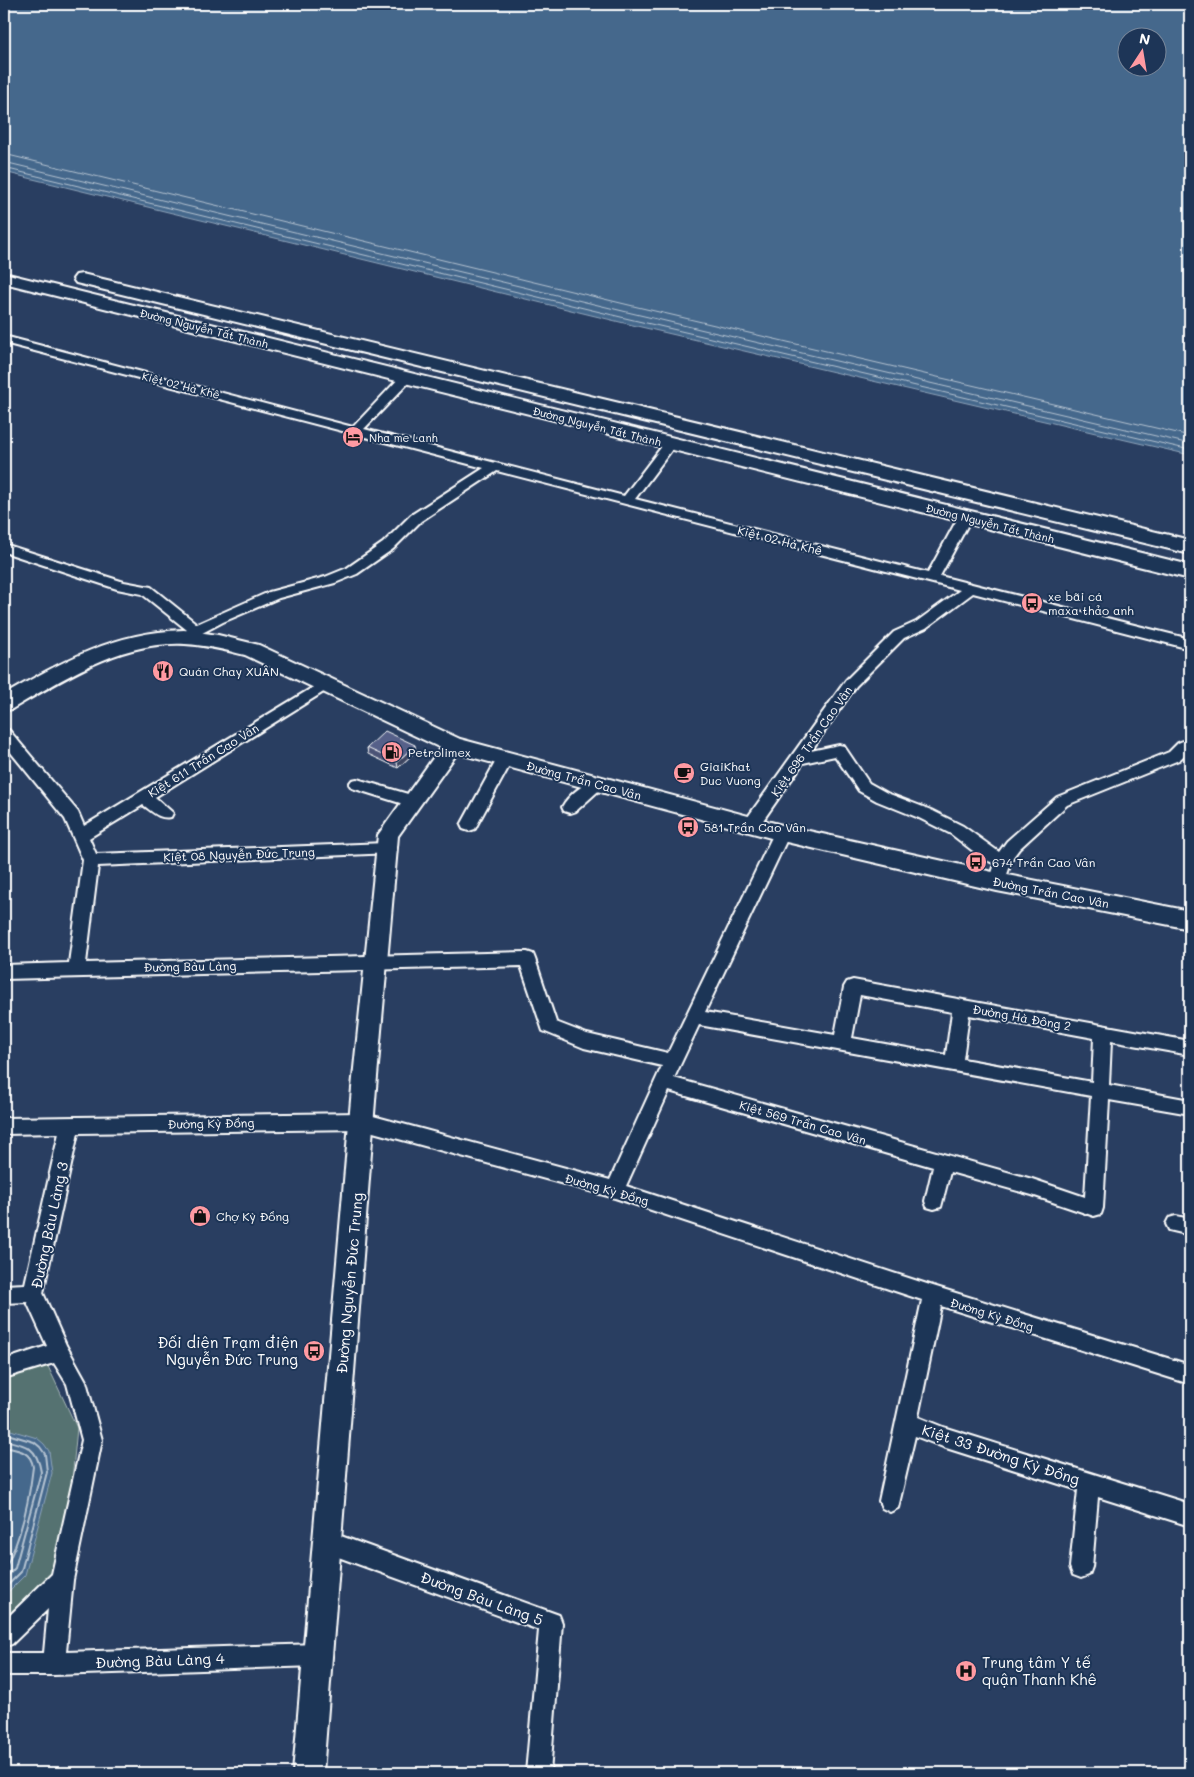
<svg xmlns="http://www.w3.org/2000/svg" width="1194" height="1777" font-family="Mali,sans-serif">
	<style>
		.green { fill: #547271; stroke: #aab8b8 }
		.water { fill: #45688c; stroke: #8fa4ba; fill-rule: evenodd }
		.lines { fill: none; stroke-linecap: round; stroke-linejoin: round }
		.shore-far1 { stroke: #b5c3d1; stroke-width: 1 }
		.shore { stroke: #b5c3d1; stroke-width: 2 }
		.minor-casing { stroke: #fff; stroke-width: 4 }
		.tertiary-casing { stroke: #fff; stroke-width: 4 }
		.secondary-casing { stroke: #fff; stroke-width: 4 }
		.primary-casing { stroke: #fff; stroke-width: 4 }
		.minor { fill: #1d3557; fill-rule: evenodd }
		.tertiary { fill: #1d3557; fill-rule: evenodd }
		.secondary { fill: #1d3557; fill-rule: evenodd }
		.primary { fill: #1d3557; fill-rule: evenodd }
		.wall { fill: #4b5376; stroke: #fff }
		.shaded-wall { fill: #3d4460; stroke: #fff }
		.building { fill: #576189; stroke: #fff }
		.labels { text-anchor: middle; dominant-baseline: central; stroke-width: 4; stroke-linejoin: round; paint-order: stroke }
		.far-street-label { font-size: 11px; fill: #fff; stroke: #1d3557 }
		.far-poi-label { font-size: 11px; fill: #fff; stroke: #1d3557; text-anchor: start }
		.street-label { font-size: 12px; fill: #fff; stroke: #1d3557 }
		.poi-label { font-size: 12px; fill: #fff; stroke: #1d3557; text-anchor: start }
		.near-street-label { font-size: 15px; fill: #fff; stroke: #1d3557 }
		.near-poi-label { font-size: 15px; fill: #fff; stroke: #1d3557; text-anchor: end }
	</style>
	<rect width="100%" height="100%" fill="#293e61"/>
	<filter id="ink" filterUnits="userSpaceOnUse"><feTurbulence type="fractalNoise" baseFrequency=".02" numOctaves="2"/><feDisplacementMap in="SourceGraphic" scale="10" xChannelSelector="R" yChannelSelector="G"/><feConvolveMatrix kernelMatrix="1 2 1 2 8 2 1 2 1" color-interpolation-filters="sRGB"/></filter>
	<g filter="url(#ink)">
		<polygon class="green" points="45,1360 77,1428 65,1552 48,1583 4,1630 4,1373"/>
		<g class="water">
			<path d="M4,4H1190V455L624,323L4,172ZM1126,38H1156V68H1126Z"/>
			<polygon points="4,1428 37,1438 44,1444 49,1451 52,1473 25,1575 4,1596"/>
		</g>
		<g class="lines">
			<g class="shore-far1">
				<polyline points="4,154 629,305 1190,436"/>
				<polyline points="4,162 627,312 1190,444"/>
				<polyline points="4,168 625,318 1190,450"/>
			</g>
			<g class="shore">
				<polyline points="4,1433 34,1442 40,1447 45,1454 47,1472 21,1572 4,1589"/>
				<path d="M4,1440C27,1445 37,1447 41,1472L15,1568L4,1580"/>
				<path d="M4,1447C18,1450 31,1451 33,1467C29,1501 21,1540 4,1570"/>
			</g>
			<g class="minor-casing">
				<g id="minor">
					<polygon points="4,336 353,427 402,375 410,375 412,378 410,381 364,429 624,496 666,441 674,441 676,444 635,499 928,573 960,514 970,514 972,517 940,576 1190,639 1190,649 973,593 926,628 904,638 856,686 811,751 839,745 844,746 869,783 887,793 931,810 963,826 999,852 1007,841 1057,797 1169,752 1178,743 1190,738 1190,750 1179,760 1067,805 1019,849 1013,857 1003,886 997,888 991,886 989,882 995,864 982,858 951,834 919,818 877,801 859,791 835,756 803,763 757,829 751,831 745,829 743,825 745,821 846,680 894,632 916,622 960,590 497,471 421,521 393,549 357,574 335,583 279,598 223,622 189,640 179,640 177,637 187,630 142,594 117,589 4,552 4,544 124,582 151,587 197,624 269,592 325,577 347,568 383,543 411,515 484,468 4,343"/>
					<path d="M325,680L330,682L332,685L330,688L155,797L173,813L171,817C159,820 152,811 143,805L89,838L96,854L386,843L392,845L394,849L392,853L98,866L86,963L527,952L533,954L535,959L556,1022L587,1034L668,1053L774,833L776,829L782,827L788,829L790,833L705,1012L835,1035L844,987L847,982L853,980L1190,1041V1055L1111,1041L1109,1085L1190,1100V1114L1109,1100L1103,1208L1101,1214L1094,1216L1032,1195L950,1172L941,1207L934,1209L927,1207L925,1201L933,1167L669,1091L626,1186L933,1286L1190,1365V1384L941,1306L918,1417L943,1427L1190,1504V1526L1098,1497L1092,1567L1089,1575L1081,1578L1073,1575L1070,1567L1078,1490L943,1447L915,1436L898,1508L890,1512L882,1508L879,1501L922,1300L615,1198L362,1129L78,1133L43,1293L66,1345L86,1381L102,1440L73,1580L66,1652L317,1644L325,1647L328,1655L325,1663L317,1666L54,1675H4V1653H44L48,1609L12,1644L4,1647V1621L52,1574L82,1440L67,1384L54,1363L4,1378V1360L47,1346L27,1302L4,1303V1285L25,1284L59,1133L4,1134V1118L362,1113L610,1180L662,1066L584,1048L543,1031L521,966L4,979V965L69,963L83,860L65,819L4,744V729L9,730L78,812L84,826ZM860,995L952,1012L946,1055L852,1038ZM969,1015L1094,1038L1092,1082L963,1059ZM699,1025L1091,1096L1085,1197L1032,1179L674,1078Z"/>
					<polygon points="505,754 510,755 513,759 477,825 475,829 469,831 463,829 461,825 497,759 500,755"/>
					<polygon points="357,779 418,797 421,801 418,805 413,807 352,788 349,784 352,780"/>
					<path d="M598,779L603,780L606,784L576,811L570,813L564,811L562,807C569,794 584,783 598,779Z"/>
					<polygon points="1176,1216 1190,1219 1190,1235 1169,1230 1166,1224 1169,1218"/>
					<polygon points="327,1531 559,1615 562,1623 550,1773 526,1773 539,1630 319,1550 316,1542 319,1534"/>
				</g>
			</g>
			<g class="tertiary-casing">
				<polygon id="tertiary" points="453,738 460,740 463,745 398,836 376,1088 323,1773 293,1773 352,1088 378,835 446,740"/>
			</g>
			<g class="secondary-casing">
				<path id="secondary" d="M184,630L218,635L259,645L460,739L782,825L997,873L1190,911V929L997,891L782,841L445,750L245,655C225,650 205,645 185,644C121,641 65,678 12,709L4,711V695C63,661 114,632 184,630Z"/>
			</g>
			<g class="primary-casing">
				<g id="primary">
					<polygon points="4,273 1190,565 1190,579 4,283"/>
					<polygon points="82,274 1190,540 1190,554 76,283 73,279 76,275"/>
				</g>
			</g>
			<use href="#minor" class="minor"/>
			<use href="#tertiary" class="tertiary"/>
			<use href="#secondary" class="secondary"/>
			<use href="#primary" class="primary"/>
		</g>
		<polygon class="wall" points="367,748 416,751 398,768 368,754"/>
		<polygon class="shaded-wall" points="415,745 416,751 398,768 397,762"/>
		<polygon class="building" points="385,731 415,745 397,762 367,748"/>
	</g>
	<defs>
		<g id="hotel-disc" transform="scale(1.125)"><circle r="9.5" fill="#ff9aa2" stroke="#1d3557"/><path d="M-6-4.5h1.5V1H6V5H4.5V3h-9V5H-6ZM-4 0a1.8 1.8 0 1 1 3.6 0ZM.5 0V-2.5h3Q6-2.5 6 0Z" fill="#111"/></g>
		<g id="bus-disc" transform="scale(1.125)"><circle r="9.5" fill="#ff9aa2" stroke="#1d3557"/><path d="M-5-6H5V4H4V6H2V4H-2V6H-4V4H-5ZM-3.5-4V0h7V-4ZM-3.5 1.2v1.5H-2V1.2ZM2 1.2v1.5H3.5V1.2Z" fill="#111"/></g>
		<g id="restaurant-disc" transform="scale(1.125)"><circle r="9.5" fill="#ff9aa2" stroke="#1d3557"/><path d="M-5-6h1v4h1v-4h1v4h1v-4h1v5L-1.5 .5V6h-2V.5L-5-1ZM5-6V6H3V1.5H1.5Q1.5-4 5-6Z" fill="#111"/></g>
		<g id="fuel-disc" transform="scale(1.125)"><circle r="9.5" fill="#ff9aa2" stroke="#1d3557"/><path d="M-5.5-6h7V0h2V4h1.3V-2.5L3-4.5l.8-.8L6-3V5H2.5V1h-1V6h-7ZM-4.2-4.7v3.2H.2V-4.7Z" fill="#111"/></g>
		<g id="cafe-disc" transform="scale(1.125)"><circle r="9.5" fill="#ff9aa2" stroke="#1d3557"/><path d="M-5.5-4.5H6V0H3Q3 3.5 0 3.5H-2.5Q-5.5 3.5-5.5 0ZM3-3.2v2h1.7v-2ZM-6 4.5H4V6H-6Z" fill="#111"/></g>
		<g id="shop-disc" transform="scale(1.125)"><circle r="9.5" fill="#ff9aa2" stroke="#1d3557"/><path d="M-5-2.5h2.3a2.7 3.5 0 0 1 5.4 0H5L5.5 6h-11ZM-1.5-2.5h3a1.5 2.3 0 0 0-3 0Z" fill="#111"/></g>
		<g id="hospital-disc" transform="scale(1.125)"><circle r="9.5" fill="#ff9aa2" stroke="#1d3557"/><path d="M-5-5h3v3.5h4V-5h3V5h-3V1.5h-4V5h-3Z" fill="#111"/></g>
	</defs>
	<g fill-rule="evenodd">
		<use href="#hotel-disc" x="353" y="437"/>
		<use href="#bus-disc" x="1032" y="603"/>
		<use href="#restaurant-disc" x="163" y="671"/>
		<use href="#fuel-disc" x="392" y="752"/>
		<use href="#cafe-disc" x="684" y="773"/>
		<use href="#bus-disc" x="688" y="827"/>
		<use href="#bus-disc" x="976" y="862"/>
		<use href="#shop-disc" x="200" y="1216"/>
		<use href="#bus-disc" x="314" y="1351"/>
		<use href="#hospital-disc" x="966" y="1671"/>
	</g>
	<g class="labels">
		<g class="far-street-label">
			<text transform="translate(204 328) rotate(14)">Đường Nguyễn Tất Thành</text>
			<text transform="translate(181 385) rotate(14)">Kiệt 02 Hà Khê</text>
			<text transform="translate(597 426) rotate(14)">Đường Nguyễn Tất Thành</text>
			<text transform="translate(990 523) rotate(14)">Đường Nguyễn Tất Thành</text>
		</g>
		<g class="far-poi-label">
			<text x="369" y="437">Nha me Lanh</text>
		</g>
		<g class="street-label">
			<text transform="translate(780 540) rotate(14)">Kiệt 02 Hà Khê</text>
			<text transform="translate(811 741) rotate(-55)">Kiệt 696 Trần Cao Vân</text>
			<text transform="translate(203 760) rotate(-32)">Kiệt 611 Trần Cao Vân</text>
			<text transform="translate(584 780) rotate(15)">Đường Trần Cao Vân</text>
			<text transform="translate(239 854) rotate(-2)">Kiệt 08 Nguyễn Đức Trung</text>
			<text transform="translate(1051 892) rotate(11)">Đường Trần Cao Vân</text>
			<text transform="translate(190 966) rotate(-1)">Đường Bàu Làng</text>
			<text transform="translate(1022 1017) rotate(10)">Đường Hà Đông 2</text>
			<text transform="translate(803 1122) rotate(16)">Kiệt 569 Trần Cao Vân</text>
			<text transform="translate(211 1123) rotate(-1)">Đường Kỳ Đồng</text>
			<text transform="translate(607 1189) rotate(16)">Đường Kỳ Đồng</text>
			<text transform="translate(992 1314) rotate(17)">Đường Kỳ Đồng</text>
		</g>
		<g class="poi-label">
			<text x="1048" y="596">xe bãi cá<tspan x="1048" dy="14">maxa thảo anh</tspan></text>
			<text x="179" y="671">Quán Chay XUÂN</text>
			<text x="408" y="752">Petrolimex</text>
			<text x="700" y="766">GiaiKhat<tspan x="700" dy="14">Duc Vuong</tspan></text>
			<text x="704" y="827">581 Trần Cao Vân</text>
			<text x="992" y="862">674 Trần Cao Vân</text>
			<text x="216" y="1216">Chợ Kỳ Đồng</text>
		</g>
		<g class="near-street-label">
			<text transform="translate(49 1225) rotate(-78)">Đường Bàu Làng 3</text>
			<text transform="translate(349 1283) rotate(-85)">Đường Nguyễn Đức Trung</text>
			<text transform="translate(1001 1454) rotate(18)">Kiệt 33 Đường Kỳ Đồng</text>
			<text transform="translate(482 1598) rotate(20)">Đường Bàu Làng 5</text>
			<text transform="translate(160 1660) rotate(-2)">Đường Bàu Làng 4</text>
		</g>
		<g class="near-poi-label">
			<text x="298" y="1342">Đối diện Trạm điện<tspan x="298" dy="17">Nguyễn Đức Trung</tspan></text>
			<text x="982" y="1662" text-anchor="start">Trung tâm Y tế<tspan x="982" dy="17">quận Thanh Khê</tspan></text>
		</g>
	</g>
	<rect width="1194" height="1777" fill="none" stroke="#1d3557" stroke-width="20"/>
	<rect x="10" y="10" width="1174" height="1757" fill="none" stroke="#fff" stroke-width="2" filter="url(#ink)"/>
	<g transform="translate(1142 52) rotate(12)"><circle r="24" fill="#1d3557" stroke="#77869a"/>
	<path d="M0-4L9 19L0 12L-9 19Z" fill="#ff9aa2"/>
	<text y="-8" font-size="14" font-weight="bold" text-anchor="middle" fill="#ffffff">N</text>
	</g>
</svg>
